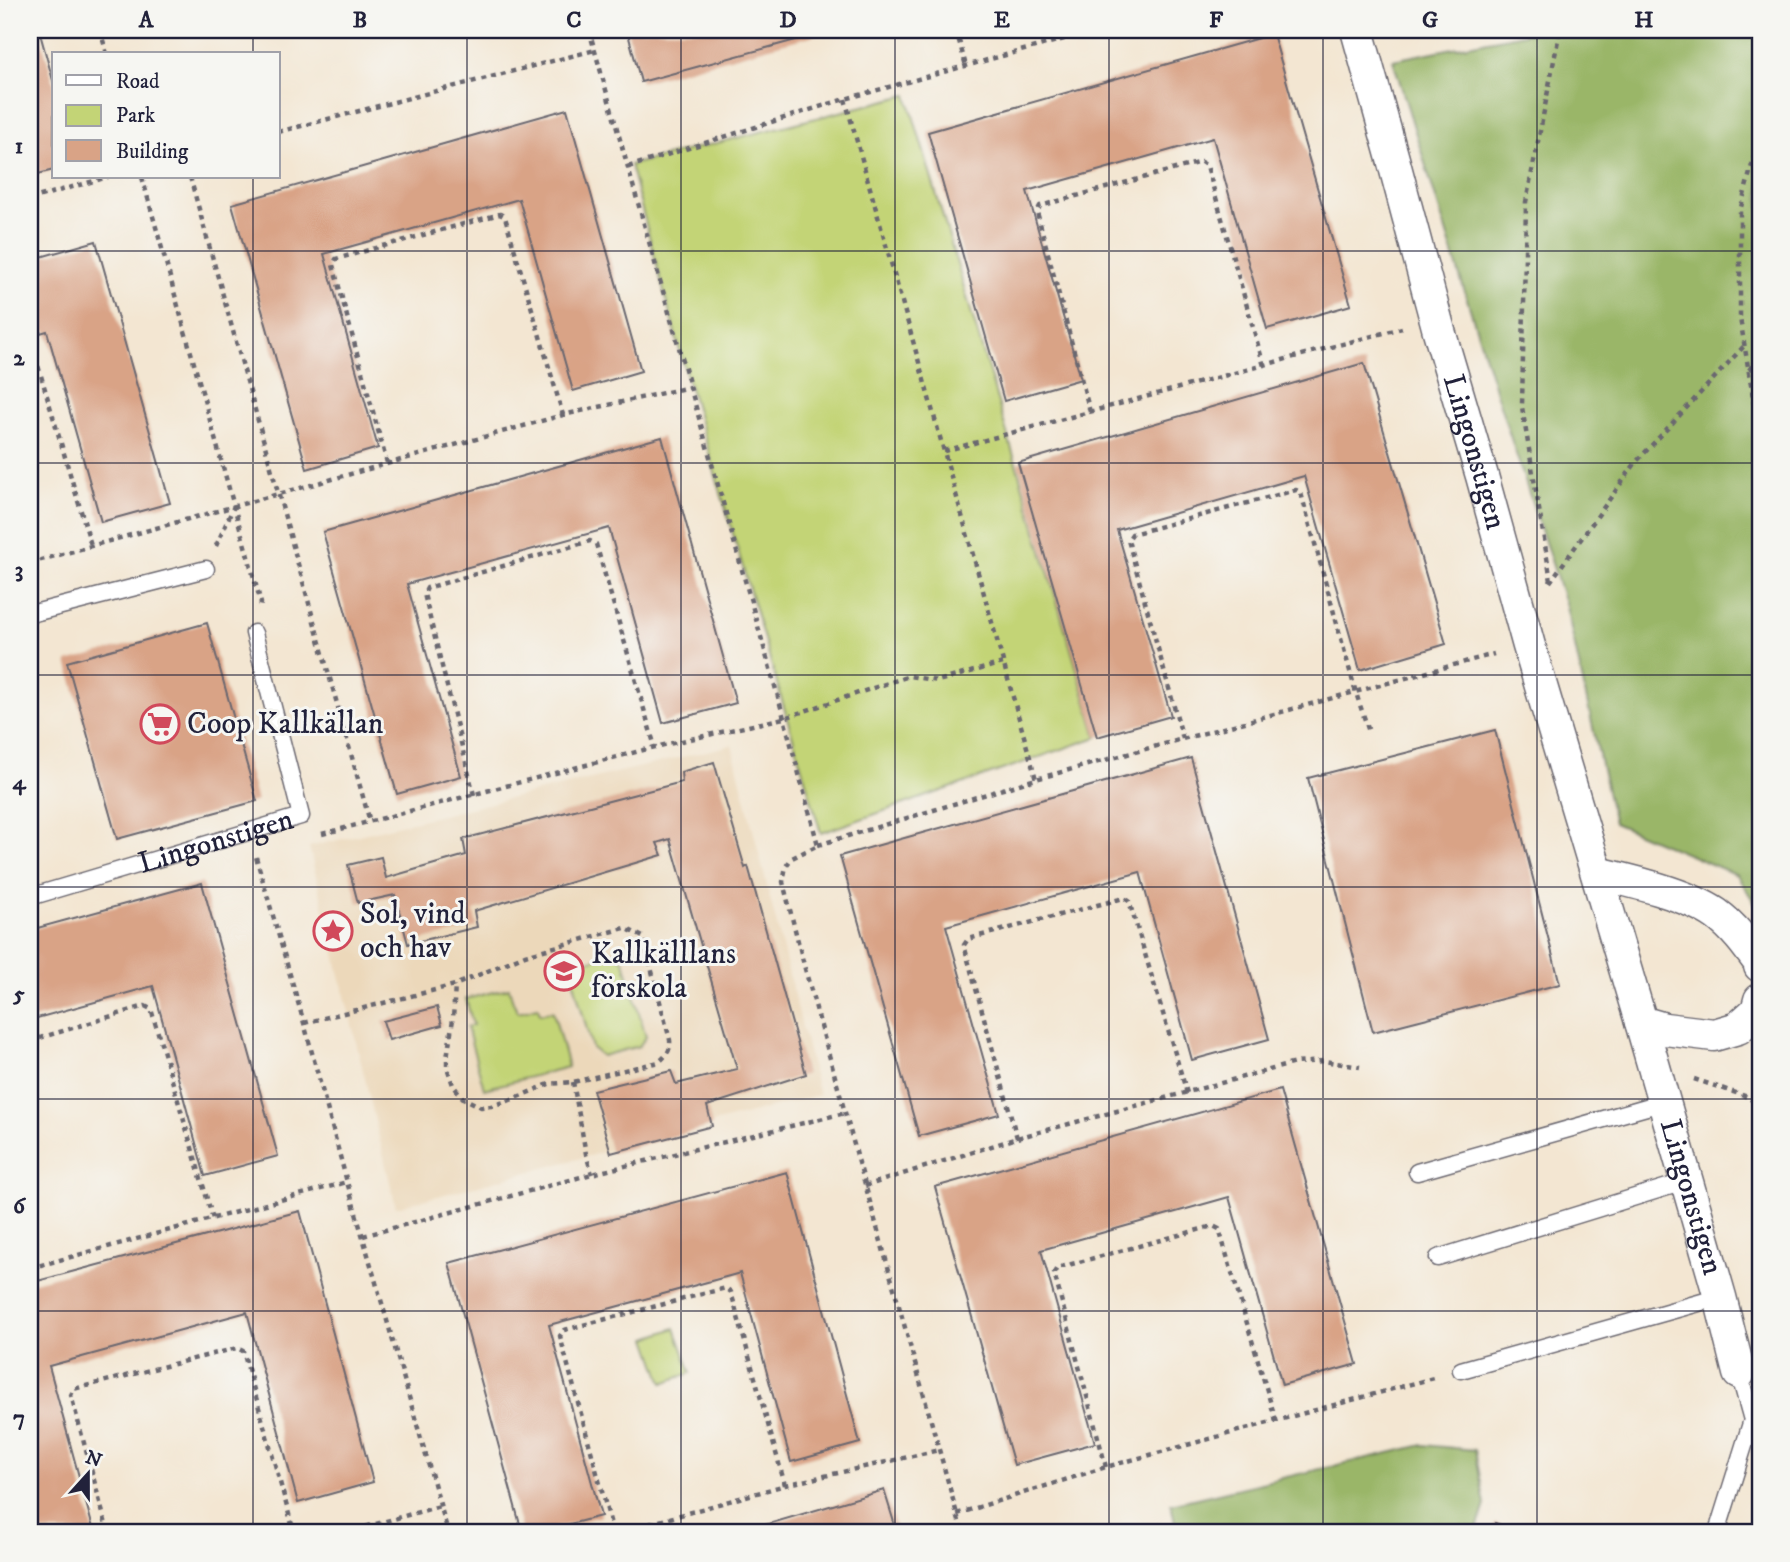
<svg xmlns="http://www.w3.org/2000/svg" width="1790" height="1562" font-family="'IM FELL DW Pica',serif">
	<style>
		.built { fill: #ecd8ba }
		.green { fill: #c3d476; stroke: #727b58; stroke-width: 2 }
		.forest { fill: #9ab667; stroke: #5e6c51; stroke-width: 2 }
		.building { fill: #d9a386 }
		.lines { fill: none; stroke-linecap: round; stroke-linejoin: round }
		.service-casing { stroke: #6b6770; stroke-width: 19 }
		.minor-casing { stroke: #6b6770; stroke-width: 35 }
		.path { stroke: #6b6770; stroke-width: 4.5; stroke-dasharray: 5 5; stroke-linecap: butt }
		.service { stroke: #fff; stroke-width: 16 }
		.minor { stroke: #fff; stroke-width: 32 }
		.grid { fill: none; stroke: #22223b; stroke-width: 2; stroke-opacity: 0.55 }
		.labels { text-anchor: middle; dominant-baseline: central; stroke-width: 6; stroke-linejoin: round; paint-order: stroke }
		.street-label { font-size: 30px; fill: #22223b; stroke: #f6f6f2 }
		.poi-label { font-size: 30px; fill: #22223b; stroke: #f6f6f2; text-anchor: start }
		.neatline { fill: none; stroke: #22223b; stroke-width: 2.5 }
		.grid-label { font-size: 23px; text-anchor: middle; font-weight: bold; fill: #22223b }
	</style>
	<rect width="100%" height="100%" fill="#f6f6f2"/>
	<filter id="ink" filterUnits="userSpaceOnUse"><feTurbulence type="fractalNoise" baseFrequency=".0143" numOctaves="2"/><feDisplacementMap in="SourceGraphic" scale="14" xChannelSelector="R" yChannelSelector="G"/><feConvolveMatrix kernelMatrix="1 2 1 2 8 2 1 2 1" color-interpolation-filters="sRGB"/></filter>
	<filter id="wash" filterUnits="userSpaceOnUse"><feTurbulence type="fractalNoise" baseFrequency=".00686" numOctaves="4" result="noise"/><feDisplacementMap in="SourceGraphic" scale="28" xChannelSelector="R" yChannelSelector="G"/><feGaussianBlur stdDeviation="1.57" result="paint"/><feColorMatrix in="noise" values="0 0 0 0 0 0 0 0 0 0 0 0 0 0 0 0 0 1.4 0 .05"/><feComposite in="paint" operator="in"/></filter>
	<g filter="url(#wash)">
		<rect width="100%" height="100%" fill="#f3e6d2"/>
		<polygon class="built" points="732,745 819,1095 396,1207 309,847"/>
		<g class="green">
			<polygon points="907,95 1097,737 821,833 688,381 630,165"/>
			<polygon points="613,953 624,961 646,1037 639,1046 602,1056 592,1048 572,975 578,964"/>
			<polygon points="509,988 513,1002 518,1012 538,1007 540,1014 553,1011 568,1067 484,1089 467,1027 473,1025 466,999"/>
			<polygon points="675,1328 691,1373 663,1383 647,1338"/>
		</g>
		<g class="forest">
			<polygon points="1543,30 1760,30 1760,911 1737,875 1614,823 1566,606 1497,396 1393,60"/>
			<polygon points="1423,1445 1475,1450 1485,1505 1476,1532 1177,1532 1171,1504"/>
		</g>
		<g id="blocks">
			<g class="building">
				<polygon points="30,30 39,30 54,84 54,170 30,176"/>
				<polygon points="627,30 829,30 829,31 641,82"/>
				<polygon points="1273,34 1351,305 1267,329 1213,138 1027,191 1081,379 1004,401 928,132"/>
				<polygon points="567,109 641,371 573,391 519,199 324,254 378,448 307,469 232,204"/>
				<polygon points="96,241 170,503 101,522 47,331 30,336 30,260"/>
				<polygon points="1364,363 1446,644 1360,670 1304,476 1117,530 1171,716 1097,737 1018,463"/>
				<polygon points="662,437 736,703 663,723 609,528 407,584 461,776 397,794 323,532"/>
				<polygon points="207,623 257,801 117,839 67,662"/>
				<polygon points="1495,730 1560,984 1373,1032 1308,778"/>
				<polygon points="1191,758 1269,1039 1192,1060 1140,872 946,926 999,1114 919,1136 840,856"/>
				<polygon points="714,762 745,868 748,866 806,1074 707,1106 712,1126 611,1153 593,1090 671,1071 676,1084 737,1069 670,839 657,843 662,855 474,911 477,927 408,944 395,895 358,903 348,865 381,857 386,878 466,855 463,839 682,782 681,772"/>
				<polygon points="202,883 278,1156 205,1176 153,986 30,1020 30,930"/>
				<polygon points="437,1007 442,1025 389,1040 383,1021"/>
				<polygon points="1280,1090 1357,1364 1282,1385 1229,1197 1041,1250 1095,1443 1014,1465 935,1187"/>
				<polygon points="787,1172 860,1443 791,1462 740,1273 733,1275 549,1325 601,1516 539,1532 522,1532 449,1263"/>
				<polygon points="300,1211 373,1482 298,1503 247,1312 49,1366 94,1532 30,1532 30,1283"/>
				<polygon points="884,1490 897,1532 741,1532"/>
				<polygon points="1495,1523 1519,1532 1492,1532"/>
			</g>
		</g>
	</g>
	<g filter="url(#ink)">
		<use href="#blocks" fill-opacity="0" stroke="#6b6770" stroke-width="2"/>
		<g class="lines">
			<g class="service-casing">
				<g id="service">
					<polyline points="30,614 206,569"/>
					<path id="s1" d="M30,897L301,816L254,633"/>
					<polyline points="1417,1172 1664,1102"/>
					<polyline points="1438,1258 1687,1181"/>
					<polyline points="1461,1370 1720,1297"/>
					<polyline points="1717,1532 1752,1420 1739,1373"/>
				</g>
			</g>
			<g class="minor-casing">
				<g id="minor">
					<path id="s2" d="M1357,30L1393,159L1439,331L1482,476L1529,646L1641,1022L1720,1297L1739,1373"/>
					<path d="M1597,873C1631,881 1687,894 1716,914C1734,927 1747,945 1760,963V966"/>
					<polyline points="1641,1022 1665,1029 1714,1035 1738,1028 1757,1011 1760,1000"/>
				</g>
			</g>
			<g class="path">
				<polyline points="100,30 107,54"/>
				<polyline points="589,30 784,718 818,845 792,858 786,866 783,882 805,969 962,1532"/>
				<polyline points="956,30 966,66"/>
				<polyline points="845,99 1036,779"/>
				<polyline points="278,132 595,50"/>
				<polyline points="1760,134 1740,211 1740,318 1760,440"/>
				<polyline points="628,167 845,99 1097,30"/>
				<polyline points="142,177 261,603 260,608"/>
				<polyline points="190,177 370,822"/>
				<polyline points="30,199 108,177"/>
				<polyline points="30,349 34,352 91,545"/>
				<polyline points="1749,370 1760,355"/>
				<polyline points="1090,412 1037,212 1040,206 1201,162 1207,166 1264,366"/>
				<polyline points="944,451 1402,328"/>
				<polyline points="387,463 333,265 336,259 500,214 505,217 563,415"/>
				<polyline points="216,546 234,506"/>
				<polyline points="30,563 563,415 690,387"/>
				<polyline points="1551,581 1522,407 1526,202 1560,30"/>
				<polyline points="1550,582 1637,461 1745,345"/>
				<polyline points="1183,739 1128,540 1132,534 1296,490 1301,493 1356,693 1369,732"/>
				<polyline points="474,795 424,594 427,588 590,541 596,544 655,747"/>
				<polyline points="322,834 655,747 784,718 909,676 938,681 1003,663"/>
				<polyline points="818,845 1036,779 1494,654"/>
				<polyline points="256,857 304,1023 347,1182 448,1532"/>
				<path d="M304,1023L455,985L525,955L625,928L643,937L670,1040C671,1050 667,1055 659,1062L573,1082L549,1084L508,1101L491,1106L481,1107L463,1098L453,1085L447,1067V1058L453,1019L455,985"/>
				<polyline points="30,1041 145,1006 151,1009 213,1219"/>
				<polyline points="1694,1079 1748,1097 1760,1106"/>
				<polyline points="573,1082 586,1154 592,1174"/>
				<polyline points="1017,1138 964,945 968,939 1124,898 1129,901 1187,1093"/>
				<polyline points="865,1186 1017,1138 1295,1063 1324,1061 1360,1067"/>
				<polyline points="363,1236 592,1174 845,1113"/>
				<polyline points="30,1254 33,1267"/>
				<polyline points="30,1268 347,1182"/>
				<polyline points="1106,1467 1054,1273 1057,1268 1213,1226 1219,1229 1276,1421"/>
				<polyline points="957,1514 1106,1467 1437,1377"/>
				<polyline points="108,1532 71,1395 74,1389 237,1348 243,1351 294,1532"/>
				<polyline points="347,1532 440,1506"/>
				<polyline points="613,1532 560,1336 564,1330 726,1288 731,1292 785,1485"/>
				<polyline points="621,1532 785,1485 939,1450"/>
			</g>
			<use href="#service" class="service"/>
			<use href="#minor" class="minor"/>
		</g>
	</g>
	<path class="grid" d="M253,30V54M467,30V1532M681,30V1532M895,30V1532M1109,30V1532M1323,30V1532M1537,30V1532M253,177V1532M30,251H1760M30,463H1760M30,675H1760M30,887H1760M30,1099H1760M30,1311H1760"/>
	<defs>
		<g id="supermarket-ring" transform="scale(2.0125)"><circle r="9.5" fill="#f6f6f2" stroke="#d1495b" stroke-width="1.5"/><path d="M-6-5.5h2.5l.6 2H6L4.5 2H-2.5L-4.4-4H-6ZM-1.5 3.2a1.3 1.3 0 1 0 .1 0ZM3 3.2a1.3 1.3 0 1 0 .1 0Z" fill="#d1495b"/></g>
		<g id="sight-ring" transform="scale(2.0125)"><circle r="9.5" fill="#f6f6f2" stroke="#d1495b" stroke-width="1.5"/><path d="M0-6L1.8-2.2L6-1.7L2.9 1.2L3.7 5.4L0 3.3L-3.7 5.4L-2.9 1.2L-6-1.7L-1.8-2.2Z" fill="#d1495b"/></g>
		<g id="school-ring" transform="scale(2.0125)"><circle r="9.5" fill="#f6f6f2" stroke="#d1495b" stroke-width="1.5"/><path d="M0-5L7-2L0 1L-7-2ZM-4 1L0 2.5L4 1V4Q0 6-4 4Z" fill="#d1495b"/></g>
	</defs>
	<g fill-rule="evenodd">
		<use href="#supermarket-ring" x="160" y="724"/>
		<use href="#sight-ring" x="333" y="931"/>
		<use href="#school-ring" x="564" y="971"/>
	</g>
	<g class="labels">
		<g class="street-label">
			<text stroke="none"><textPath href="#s2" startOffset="438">Lingonstigen</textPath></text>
			<text stroke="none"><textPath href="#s1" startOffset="194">Lingonstigen</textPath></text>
			<text stroke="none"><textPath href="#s2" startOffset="1214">Lingonstigen</textPath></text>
		</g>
		<g class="poi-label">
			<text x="187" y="724">Coop Kallkällan</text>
			<text x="360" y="914">Sol, vind<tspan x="360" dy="34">och hav</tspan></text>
			<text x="591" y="954">Kallkälllans<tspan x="591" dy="34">förskola</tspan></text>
		</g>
	</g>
	<rect width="1790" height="1562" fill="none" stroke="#f6f6f2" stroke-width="77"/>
	<rect x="52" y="52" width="228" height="126" fill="#f6f6f2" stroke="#a1a1a9" stroke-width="2"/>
	<rect x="66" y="75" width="35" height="10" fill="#ffffff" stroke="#a1a1a9" stroke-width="2"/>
	<text x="116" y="88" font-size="21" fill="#22223b">Road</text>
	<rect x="66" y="105" width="35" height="21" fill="#c3d476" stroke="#a1a1a9" stroke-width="2"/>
	<text x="116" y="122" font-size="21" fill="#22223b">Park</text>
	<rect x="66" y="140" width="35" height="21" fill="#d9a386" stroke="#a1a1a9" stroke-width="2"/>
	<text x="116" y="158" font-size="21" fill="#22223b">Building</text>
	<g transform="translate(88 1474) rotate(21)" stroke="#f6f6f2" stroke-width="5" paint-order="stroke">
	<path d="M0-5L12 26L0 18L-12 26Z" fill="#22223b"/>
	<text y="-10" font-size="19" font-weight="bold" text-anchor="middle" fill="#22223b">N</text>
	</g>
	<rect x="38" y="38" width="1714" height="1486" class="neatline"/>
	<g class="grid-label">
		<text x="146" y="27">A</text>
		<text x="360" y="27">B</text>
		<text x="574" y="27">C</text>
		<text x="788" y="27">D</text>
		<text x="1002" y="27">E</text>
		<text x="1216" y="27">F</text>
		<text x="1430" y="27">G</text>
		<text x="1644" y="27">H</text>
		<text x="19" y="153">1</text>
		<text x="19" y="365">2</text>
		<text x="19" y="577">3</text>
		<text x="19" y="789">4</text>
		<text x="19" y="1001">5</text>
		<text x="19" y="1213">6</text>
		<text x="19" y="1425">7</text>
	</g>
</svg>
